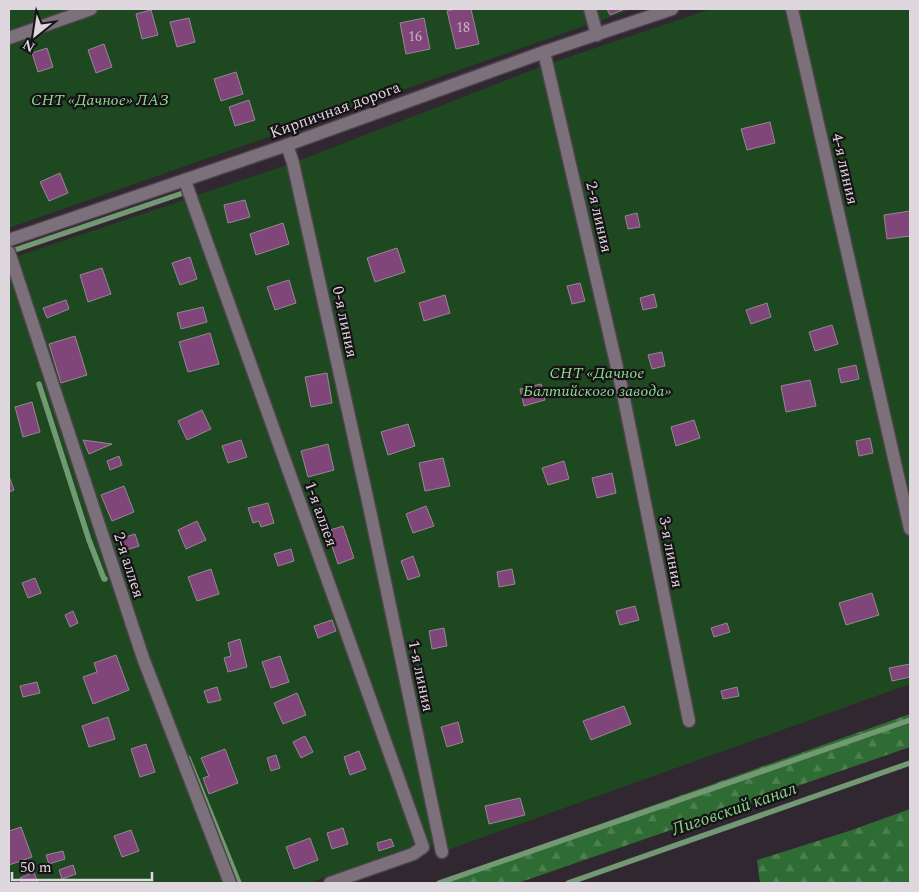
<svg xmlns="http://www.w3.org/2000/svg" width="919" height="892" font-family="Spectral,serif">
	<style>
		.green { fill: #1d4820 }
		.forest { fill: url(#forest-firs) }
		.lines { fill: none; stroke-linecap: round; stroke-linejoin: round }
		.stream { stroke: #729973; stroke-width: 5.5 }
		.building { fill: #80467a; stroke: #958893 }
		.minor-casing { stroke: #4c444b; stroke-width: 15 }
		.minor { stroke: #7c707a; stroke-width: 12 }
		.labels { text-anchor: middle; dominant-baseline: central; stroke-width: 4.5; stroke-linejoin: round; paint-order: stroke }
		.number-label { font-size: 14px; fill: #c6b3c4 }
		.park-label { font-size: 16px; font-style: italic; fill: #8add8d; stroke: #161216 }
		.street-label { font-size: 16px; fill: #ded7dd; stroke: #161216 }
		.water-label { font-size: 18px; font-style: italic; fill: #83d686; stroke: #161216 }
	</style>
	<defs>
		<pattern id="forest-firs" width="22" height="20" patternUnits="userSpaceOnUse" patternTransform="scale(1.25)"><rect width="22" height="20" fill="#2f6c34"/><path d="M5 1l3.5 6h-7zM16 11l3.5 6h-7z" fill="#4d8051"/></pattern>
	</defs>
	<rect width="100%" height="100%" fill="#312730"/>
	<g class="green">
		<polygon points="9,9 633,9 9,228"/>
		<polygon points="711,9 910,9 910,684 442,852 429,844 197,195 293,163 548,64"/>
		<polygon points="184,200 416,845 309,883 9,883 9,259"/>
	</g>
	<g class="forest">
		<polygon points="910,714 910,747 518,883 434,883"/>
		<polygon points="910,809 910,883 760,883 757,860 849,831"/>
	</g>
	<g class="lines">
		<g class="stream">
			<polyline points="12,251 183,193"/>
			<polyline points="39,384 89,540 104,579 105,579"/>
			<polyline points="188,758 239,883"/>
			<polyline points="439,883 910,720"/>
			<polyline points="568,883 910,763"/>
		</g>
	</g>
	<g class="building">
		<polygon points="456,9 471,9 479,44 456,49 447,11"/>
		<polygon points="607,9 625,9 610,15"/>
		<polygon points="151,10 158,35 142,39 136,14"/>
		<polygon points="189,18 195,42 177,47 170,22"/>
		<polygon points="424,18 430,49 406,54 400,23"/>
		<polygon points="104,44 112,67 96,73 88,50"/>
		<polygon points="47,48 53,67 38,72 32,53"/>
		<polygon points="236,72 243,94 221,101 214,79"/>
		<polygon points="249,100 255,120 235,126 229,107"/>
		<polygon points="770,122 775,143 747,150 741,129"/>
		<polygon points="60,173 68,193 49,201 40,182"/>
		<polygon points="245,200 250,217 228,223 224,205"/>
		<polygon points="910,211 910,236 887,239 884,215"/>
		<polygon points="637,213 640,227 628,229 625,216"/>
		<polygon points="283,223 289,244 256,255 250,234"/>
		<polygon points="397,248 405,272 375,282 367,258"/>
		<polygon points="190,257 197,279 180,285 172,263"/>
		<polygon points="102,268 111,294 88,302 80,275"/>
		<polygon points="289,280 296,303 275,310 267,287"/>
		<polygon points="580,283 585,301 572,304 567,286"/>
		<polygon points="654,294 657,307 643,310 640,298"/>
		<polygon points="445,295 450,313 424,321 419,303"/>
		<polygon points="66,300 69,309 47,318 43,308"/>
		<polygon points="767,303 771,317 751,324 746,310"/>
		<polygon points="203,307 207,322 181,329 177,313"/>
		<polygon points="832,325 838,344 815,351 809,332"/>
		<polygon points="210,333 219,364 188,372 179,342"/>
		<polygon points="75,336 87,375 61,383 49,344"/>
		<polygon points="662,352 665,366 652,369 648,355"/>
		<polygon points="856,365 859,379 841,383 838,369"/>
		<polygon points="327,373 332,403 311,407 305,377"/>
		<polygon points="810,380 816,406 786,412 781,386"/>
		<polygon points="541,384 545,400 524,406 520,389"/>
		<polygon points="32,402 40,432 23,437 15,407"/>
		<polygon points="202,410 211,429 187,440 178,421"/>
		<polygon points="694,420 700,438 676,446 671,427"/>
		<polygon points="408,424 415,446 388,455 381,432"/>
		<polygon points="870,438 873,453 859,456 856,441"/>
		<polygon points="83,440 112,444 89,454"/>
		<polygon points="241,440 247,457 228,463 222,446"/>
		<polygon points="328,444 334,470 308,477 301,451"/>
		<polygon points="119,456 122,465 110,470 107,461"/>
		<polygon points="443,458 450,486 425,491 419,463"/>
		<polygon points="564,461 569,479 548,485 542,468"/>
		<polygon points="612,473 616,493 597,498 592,478"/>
		<polygon points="9,476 14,490 9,492"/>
		<polygon points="124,486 134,512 112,521 101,495"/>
		<polygon points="268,503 274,523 261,527 259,521 253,523 248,508"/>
		<polygon points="426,506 434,526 413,533 406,514"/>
		<polygon points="197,521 206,540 186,549 178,530"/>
		<polygon points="343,526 354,558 338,564 327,531"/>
		<polygon points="135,534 139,546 123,551 119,539"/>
		<polygon points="291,549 294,561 278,566 274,554"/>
		<polygon points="413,556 420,576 408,580 401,561"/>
		<polygon points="211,569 219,594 197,601 188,577"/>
		<polygon points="512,569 515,584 499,587 497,572"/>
		<polygon points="35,578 41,593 28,598 22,583"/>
		<polygon points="872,593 879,615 846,625 839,603"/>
		<polygon points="635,606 639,620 620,625 616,611"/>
		<polygon points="73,611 78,623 70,627 65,615"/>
		<polygon points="332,620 336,631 318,638 314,626"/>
		<polygon points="727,623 730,632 714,637 711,628"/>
		<polygon points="444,628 447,646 432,649 429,631"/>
		<polygon points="240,639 247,667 228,672 224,658 231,656 228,643"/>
		<polygon points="116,655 129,690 93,704 83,677 97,672 94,663"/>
		<polygon points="280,656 289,682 271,688 262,662"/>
		<polygon points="910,664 910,677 892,681 889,668"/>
		<polygon points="37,682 40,693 23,697 20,686"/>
		<polygon points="217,687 221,700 208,703 204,691"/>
		<polygon points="737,687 739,696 723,699 721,691"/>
		<polygon points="297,693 306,715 283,724 274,703"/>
		<polygon points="624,706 631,724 591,740 583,721"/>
		<polygon points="108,717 115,739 89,747 82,726"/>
		<polygon points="458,722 463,742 447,747 441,727"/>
		<polygon points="305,736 313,752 301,758 293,742"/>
		<polygon points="146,744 155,772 140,777 131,749"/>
		<polygon points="225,749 238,783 209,794 203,778 209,776 201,758"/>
		<polygon points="359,751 366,769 350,775 344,757"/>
		<polygon points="276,755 280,768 271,771 267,758"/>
		<polygon points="520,798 525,815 489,824 485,806"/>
		<polygon points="21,827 32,857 9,865 9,831"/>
		<polygon points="343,828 348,844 332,849 327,833"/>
		<polygon points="131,830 139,851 122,857 114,836"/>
		<polygon points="310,838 318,860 294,869 286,847"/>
		<polygon points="391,839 394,846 379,851 377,843"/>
		<polygon points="63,851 65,859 49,864 46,855"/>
		<polygon points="73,865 76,874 62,879 59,870"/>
		<polygon points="34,872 38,883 22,883 20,878"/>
	</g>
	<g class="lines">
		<g class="minor-casing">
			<g id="minor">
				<polyline points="590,9 597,35"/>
				<polyline points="792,9 910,529"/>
				<polyline points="9,38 91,9"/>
				<polyline points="544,52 622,389 689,721"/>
				<polyline points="287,145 293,163 369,506 442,852"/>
				<polyline points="185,181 423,847 413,854 330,883"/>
				<polyline points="9,240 287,145 544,52 672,9"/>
				<polyline points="9,252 143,658 230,883"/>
			</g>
		</g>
		<use href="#minor" class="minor"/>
	</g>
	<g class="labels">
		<g class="number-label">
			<text x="463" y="27">18</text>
			<text x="415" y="36">16</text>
		</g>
		<g class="park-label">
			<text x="100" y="100">СНТ «Дачное» ЛАЗ</text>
			<text x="597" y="373">СНТ «Дачное<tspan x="597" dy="18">Балтийского завода»</tspan></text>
		</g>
		<g class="street-label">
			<text transform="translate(335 110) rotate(-20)">Кирпичная дорога</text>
			<text transform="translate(845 169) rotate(77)">4-я линия</text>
			<text transform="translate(599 217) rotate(77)">2-я линия</text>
			<text transform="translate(345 322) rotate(78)">0-я линия</text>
			<text transform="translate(321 514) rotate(70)">1-я аллея</text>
			<text transform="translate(671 552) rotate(79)">3-я линия</text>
			<text transform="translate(129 565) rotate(72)">2-я аллея</text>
			<text transform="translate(421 676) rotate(78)">1-я линия</text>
		</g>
		<g class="water-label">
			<text transform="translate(734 809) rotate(-19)">Лиговский канал</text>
		</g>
	</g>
	<rect width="919" height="892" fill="none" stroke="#ded7dd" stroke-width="20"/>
	<g transform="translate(35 35) rotate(210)" stroke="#161216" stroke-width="4" paint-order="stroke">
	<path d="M0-4L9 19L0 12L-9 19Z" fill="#ded7dd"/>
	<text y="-8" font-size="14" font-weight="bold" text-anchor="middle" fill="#ded7dd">N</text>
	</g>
	<path d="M12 872v8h140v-8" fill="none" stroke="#ded7dd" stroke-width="2.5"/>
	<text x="20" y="872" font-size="15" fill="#ded7dd" stroke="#161216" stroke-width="4" paint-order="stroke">50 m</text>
</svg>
